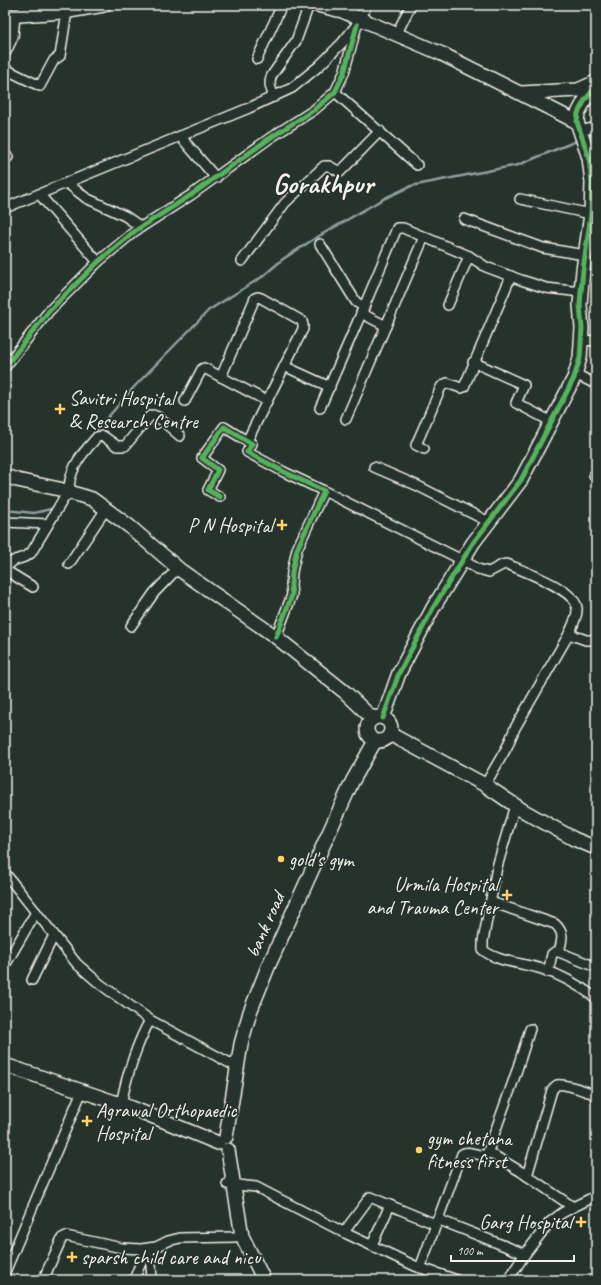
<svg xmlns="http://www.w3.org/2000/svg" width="601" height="1285" font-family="Caveat,sans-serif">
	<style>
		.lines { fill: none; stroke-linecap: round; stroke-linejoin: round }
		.stream { stroke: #8ea1a1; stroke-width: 2.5 }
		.street-casing { stroke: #f4f1e8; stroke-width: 12 }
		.secondary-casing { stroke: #f4f1e8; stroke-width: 16 }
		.street { stroke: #26332d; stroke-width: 9 }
		.secondary { stroke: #26332d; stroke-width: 13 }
		.cycleway-casing { stroke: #26332d; stroke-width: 8 }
		.cycleway { stroke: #56b35d; stroke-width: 5 }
		.poi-dot { fill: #ffd166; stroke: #26332d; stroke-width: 1.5 }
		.labels { text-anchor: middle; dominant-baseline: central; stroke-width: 3.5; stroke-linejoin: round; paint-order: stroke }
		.poi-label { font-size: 20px; fill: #f4f1e8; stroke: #26332d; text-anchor: start }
		.street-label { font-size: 20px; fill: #f4f1e8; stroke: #26332d }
		.town-label { font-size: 28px; font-weight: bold; fill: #f4f1e8; stroke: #26332d }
	</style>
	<rect width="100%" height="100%" fill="#26332d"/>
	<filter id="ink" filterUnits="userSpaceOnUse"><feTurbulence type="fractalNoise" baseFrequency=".025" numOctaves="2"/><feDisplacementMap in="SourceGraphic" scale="8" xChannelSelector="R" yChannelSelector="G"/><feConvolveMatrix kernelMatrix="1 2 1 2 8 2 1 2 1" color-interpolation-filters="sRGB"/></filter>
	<g filter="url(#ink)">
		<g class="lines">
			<g class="stream">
				<polyline points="587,137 596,133"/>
				<polyline points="74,460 75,455 135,386 209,310 262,277 283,259 314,239 383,199 411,186 518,165 579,140"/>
				<polyline points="5,510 34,513 55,508"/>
			</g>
			<g class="street-casing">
				<g id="street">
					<polyline points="22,15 25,5"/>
					<polyline points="397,33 411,5"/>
					<polyline points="5,54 13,37 15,16"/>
					<polyline points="257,59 282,5"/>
					<polyline points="5,69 40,86 54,60 60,56 67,11"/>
					<polyline points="335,92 417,165"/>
					<path d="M274,97C271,89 268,83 272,75L296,41L309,5"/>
					<polyline points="580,131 596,127"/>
					<polyline points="180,136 216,178"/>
					<polyline points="5,156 8,157"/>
					<polyline points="67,183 86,198 125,216 141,227"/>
					<polyline points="39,194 98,262"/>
					<polyline points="520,199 591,214"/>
					<polyline points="5,208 249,108 292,88 319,66 342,43 362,18 366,5"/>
					<polyline points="464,219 543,248 585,255"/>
					<polyline points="242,261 285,203 324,166 329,166 340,172 380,131"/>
					<polyline points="448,305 469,256"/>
					<polyline points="364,307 397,228 403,228 469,256 486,267 521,280 546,288 581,292"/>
					<polyline points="361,313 386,326"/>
					<polyline points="581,340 596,341"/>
					<polyline points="473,362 524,385 516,403 552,422"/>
					<polyline points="284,366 330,387"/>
					<polyline points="5,367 49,311 98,262 135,231 191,195 270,138 314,110 335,92 344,73 357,25"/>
					<polyline points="575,374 596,384"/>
					<polyline points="221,377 255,298 258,297 261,298 302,321 303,325 303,329 267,401"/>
					<polyline points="185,401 202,369 204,368 267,401 247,441"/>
					<polyline points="320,408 364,307 356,302 320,244"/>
					<polyline points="346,419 424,237"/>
					<polyline points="424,449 416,445 441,387 447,383 461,388 464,387 511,276"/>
					<polyline points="374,467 416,485 489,522"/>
					<polyline points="594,475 596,477"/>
					<path d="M324,491L462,560L478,569L489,572L502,565L507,564C523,571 575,589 577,608C578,616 572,627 569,634L586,640H596"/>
					<path d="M74,493L69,486C72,464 83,453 97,437L103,436L117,446H125L150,416L153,415L158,417L180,436"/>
					<polyline points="220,497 208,490 218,470 202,458 224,427 252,444 247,452 284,472 324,491 297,549 292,572 291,585 292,595 276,637"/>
					<polyline points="5,522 48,524"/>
					<polyline points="69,564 106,509"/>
					<path d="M5,570C14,555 20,562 31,553L64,498L71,493"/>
					<polyline points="5,570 33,587"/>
					<polyline points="131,626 154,593 178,568"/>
					<polyline points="485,785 507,747 515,728 569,634"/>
					<path d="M515,805L497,867L483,941V950C497,962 524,963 542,969C561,975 580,986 596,998"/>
					<polyline points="5,873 77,964 100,984 150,1020 237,1067"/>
					<path d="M491,902L555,924C565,933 562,940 559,952"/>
					<polyline points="7,962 36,912"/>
					<polyline points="548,972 552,954 555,952 559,952 596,967"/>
					<polyline points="32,980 54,935"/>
					<path d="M121,1104C127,1075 135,1047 150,1020"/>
					<polyline points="488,1152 520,1171 573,1207"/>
					<path d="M527,1176L552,1090C554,1088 555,1086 557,1085C563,1083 582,1090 588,1092L592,1093L596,1098"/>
					<polyline points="227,1184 256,1187 347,1234 415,1266 457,1280"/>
					<polyline points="437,1219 525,1254"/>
					<polyline points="344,1232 370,1197 435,1224"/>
					<polyline points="372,1245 390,1205"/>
					<polyline points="150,1248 152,1280"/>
					<path d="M420,1268L462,1154C470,1149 479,1158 487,1154L514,1079L530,1029"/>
					<polyline points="5,1272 82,1091"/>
					<polyline points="43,1280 62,1238 66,1236 122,1248 141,1249 156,1247 168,1241 180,1238 235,1237"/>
					<polyline points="134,1280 146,1249"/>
					<polyline points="508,1280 525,1254 550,1222 562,1213 573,1207 596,1196"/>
				</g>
			</g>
			<g class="secondary-casing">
				<g id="secondary">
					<polyline points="317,5 342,11 442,54 577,122"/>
					<polyline points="5,16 63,12 104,5"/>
					<polyline points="521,93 578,90 596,82"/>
					<polyline points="5,476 17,480 59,489 92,499 129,526 180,570 276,637 346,693 373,719"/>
					<circle cx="379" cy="729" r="12"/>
					<polyline points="383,718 399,673 433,608 473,543 521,480 574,378 580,358 582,328 580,305 581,292 583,270 591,214 592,182 589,158 577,122 578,113 585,100 596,87"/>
					<polyline points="390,734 485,785 522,810 574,839 596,848"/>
					<polyline points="5,1065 132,1108 218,1143"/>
					<polyline points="226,1137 241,1044 250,1012 268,967 352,782 375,741"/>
					<polyline points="228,1150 242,1236 264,1280"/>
				</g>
			</g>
			<use href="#street" class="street"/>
			<use href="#secondary" class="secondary"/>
			<g class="cycleway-casing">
				<g id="cycleway">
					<polyline points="5,367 49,311 98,262 135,231 191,195 270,138 314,110 335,92 344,73 357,25"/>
					<polyline points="220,497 208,490 218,470 202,458 224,427 252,444 247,452 284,472 324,491 297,549 292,572 291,585 292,595 276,637"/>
					<polyline points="383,718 399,673 433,608 473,543 521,480 574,378 580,358 582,328 580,305 581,292 583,270 591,214 592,182 589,158 577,122 578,113 585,100 596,87"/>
				</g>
			</g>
			<use href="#cycleway" class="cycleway"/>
		</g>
	</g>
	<g class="poi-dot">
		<path d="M58 403h4v4h4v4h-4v4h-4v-4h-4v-4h4z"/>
		<path d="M280 519h4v4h4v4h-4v4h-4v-4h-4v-4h4z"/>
		<circle cx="281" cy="859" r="4"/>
		<path d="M505 889h4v4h4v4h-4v4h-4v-4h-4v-4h4z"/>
		<path d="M85 1115h4v4h4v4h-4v4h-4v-4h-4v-4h4z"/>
		<circle cx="419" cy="1150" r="4"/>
		<path d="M579 1216h4v4h4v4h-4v4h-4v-4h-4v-4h4z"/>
		<path d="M70 1251h4v4h4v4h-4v4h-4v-4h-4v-4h4z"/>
	</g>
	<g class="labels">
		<g class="poi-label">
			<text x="69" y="398">Savitri Hospital<tspan x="69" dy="23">&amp; Research Centre</tspan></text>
			<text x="273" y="525" text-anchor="end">P N Hospital</text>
			<text x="289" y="859">gold's gym</text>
			<text x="498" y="884" text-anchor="end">Urmila Hospital<tspan x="498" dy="23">and Trauma Center</tspan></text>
			<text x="96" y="1110">Agrawal Orthopaedic<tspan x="96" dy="23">Hospital</tspan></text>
			<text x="427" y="1138">gym chetana<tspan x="427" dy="23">fitness first</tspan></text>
			<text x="572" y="1222" text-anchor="end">Garg Hospital</text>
			<text x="81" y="1257">sparsh child care and nicu</text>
		</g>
		<g class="street-label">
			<text transform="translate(265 925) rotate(-66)">bank road</text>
		</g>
		<g class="town-label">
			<text x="323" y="183">Gorakhpur</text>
		</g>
	</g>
	<rect width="601" height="1285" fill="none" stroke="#26332d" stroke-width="20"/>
	<rect x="10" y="10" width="581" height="1265" fill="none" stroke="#f4f1e8" stroke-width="1.5" filter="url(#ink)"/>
	<path d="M451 1255v6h123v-6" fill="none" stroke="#f4f1e8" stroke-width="2"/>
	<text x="457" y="1255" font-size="12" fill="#f4f1e8" stroke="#26332d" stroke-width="3" paint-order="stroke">100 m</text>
</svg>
